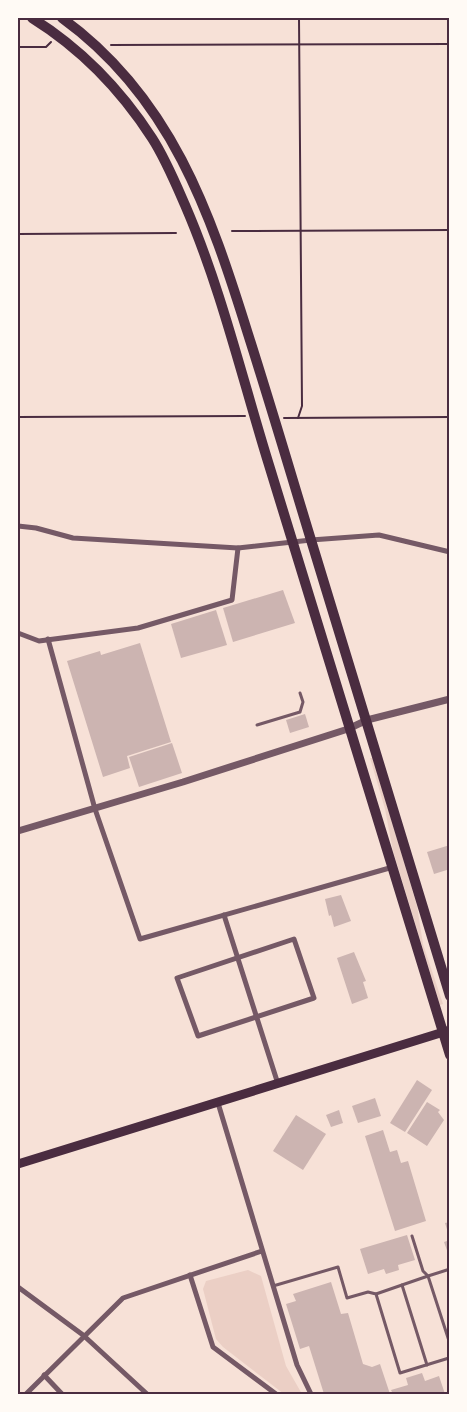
<svg xmlns="http://www.w3.org/2000/svg" width="467" height="1412" font-family="Roboto,sans-serif">
	<style>
		.green { fill: #ebcfc5 }
		.building { fill: #ccb4b1 }
		.lines { fill: none; stroke-linecap: round; stroke-linejoin: round }
		.path { stroke: #4a2c40; stroke-width: 2 }
		.service { stroke: #755966; stroke-width: 3 }
		.minor { stroke: #755966; stroke-width: 5 }
		.tertiary { stroke: #755966; stroke-width: 7 }
		.primary { stroke: #4a2c40; stroke-width: 9 }
		.trunk { stroke: #4a2c40; stroke-width: 10 }
		.neatline { fill: none; stroke: #4a2c40; stroke-width: 2 }
	</style>
	<rect width="100%" height="100%" fill="#f7e1d7"/>
	<g class="green">
		<polygon points="370,758 373,758 417,906 423,944 443,1004 440,1005 393,851 385,809"/>
		<polygon points="248,1270 261,1276 286,1366 302,1394 284,1394 223,1347 216,1339 203,1289 206,1281"/>
	</g>
	<g class="building">
		<polygon points="283,590 295,623 233,642 223,608"/>
		<polygon points="216,610 227,645 181,658 171,624"/>
		<polygon points="140,643 171,742 127,756 130,768 103,777 67,661 100,651 101,655"/>
		<polygon points="305,714 309,727 290,733 286,720"/>
		<polygon points="172,743 182,773 139,787 129,757"/>
		<polygon points="450,845 450,869 434,874 427,852"/>
		<polygon points="341,895 351,921 334,927 331,915 329,916 325,899"/>
		<polygon points="354,952 366,981 363,982 368,998 352,1004 337,958"/>
		<polygon points="417,1080 432,1090 405,1132 390,1123"/>
		<polygon points="375,1098 381,1116 358,1123 352,1106"/>
		<polygon points="427,1102 440,1110 438,1112 444,1120 427,1146 407,1133"/>
		<polygon points="339,1110 343,1123 331,1127 326,1115"/>
		<polygon points="296,1115 326,1134 303,1170 273,1151"/>
		<polygon points="383,1130 390,1152 397,1150 401,1163 408,1161 426,1221 395,1231 365,1136"/>
		<polygon points="450,1222 450,1236 449,1236 445,1223"/>
		<polygon points="407,1235 415,1260 398,1265 399,1270 386,1274 384,1269 368,1274 360,1249"/>
		<polygon points="450,1240 450,1256 449,1256 444,1242"/>
		<polygon points="331,1282 341,1314 348,1313 363,1364 372,1367 380,1364 390,1394 324,1394 309,1346 300,1349 286,1304 296,1301 293,1294"/>
		<polygon points="422,1373 425,1381 439,1376 445,1394 393,1394 391,1390 408,1385 406,1378"/>
	</g>
	<g class="lines">
		<g class="path">
			<polyline points="444,18 450,20"/>
			<polyline points="111,45 450,44"/>
			<polyline points="18,47 46,47 51,42"/>
			<polyline points="232,231 450,230"/>
			<polyline points="18,234 176,233"/>
			<polyline points="18,417 245,416"/>
			<polyline points="284,418 450,417"/>
			<polyline points="298,418 302,406 299,18"/>
		</g>
		<g class="service">
			<polyline points="257,725 300,712 303,702 300,693"/>
			<polyline points="450,1269 428,1276 450,1344"/>
			<polyline points="402,1285 427,1365"/>
			<polyline points="273,1286 338,1267 347,1298 368,1292 376,1294 400,1373 449,1358"/>
			<polyline points="376,1294 428,1276 423,1271 412,1236"/>
		</g>
		<g class="minor">
			<polyline points="18,526 36,528 73,538 238,548 311,540 379,535 450,552"/>
			<polyline points="18,633 39,641 138,628 232,600 238,548"/>
			<polyline points="48,639 95,809 140,939 393,867"/>
			<polyline points="224,915 278,1084"/>
			<polygon points="294,939 314,998 198,1036 177,978"/>
			<polyline points="218,1103 297,1365 311,1394"/>
			<polyline points="190,1275 213,1347 276,1394"/>
			<polyline points="18,1287 83,1335 147,1394"/>
			<polyline points="44,1375 62,1394"/>
			<polyline points="26,1394 123,1298 262,1251"/>
		</g>
		<polyline class="tertiary" points="18,831 183,782 348,729 367,720 450,699"/>
		<polyline class="primary" points="18,1164 450,1030"/>
		<g class="trunk">
			<path d="M32,18C80,48 121,90 152,138C165,158 175,182 185,205C221,288 242,378 269,465C329,662 390,858 450,1055"/>
			<path d="M62,18C171,97 210,212 248,334C270,403 290,471 311,540C357,692 403,844 450,996"/>
		</g>
	</g>
	<rect width="467" height="1412" fill="none" stroke="#fffaf5" stroke-width="38"/>
	<rect x="19" y="19" width="429" height="1374" class="neatline"/>
</svg>
